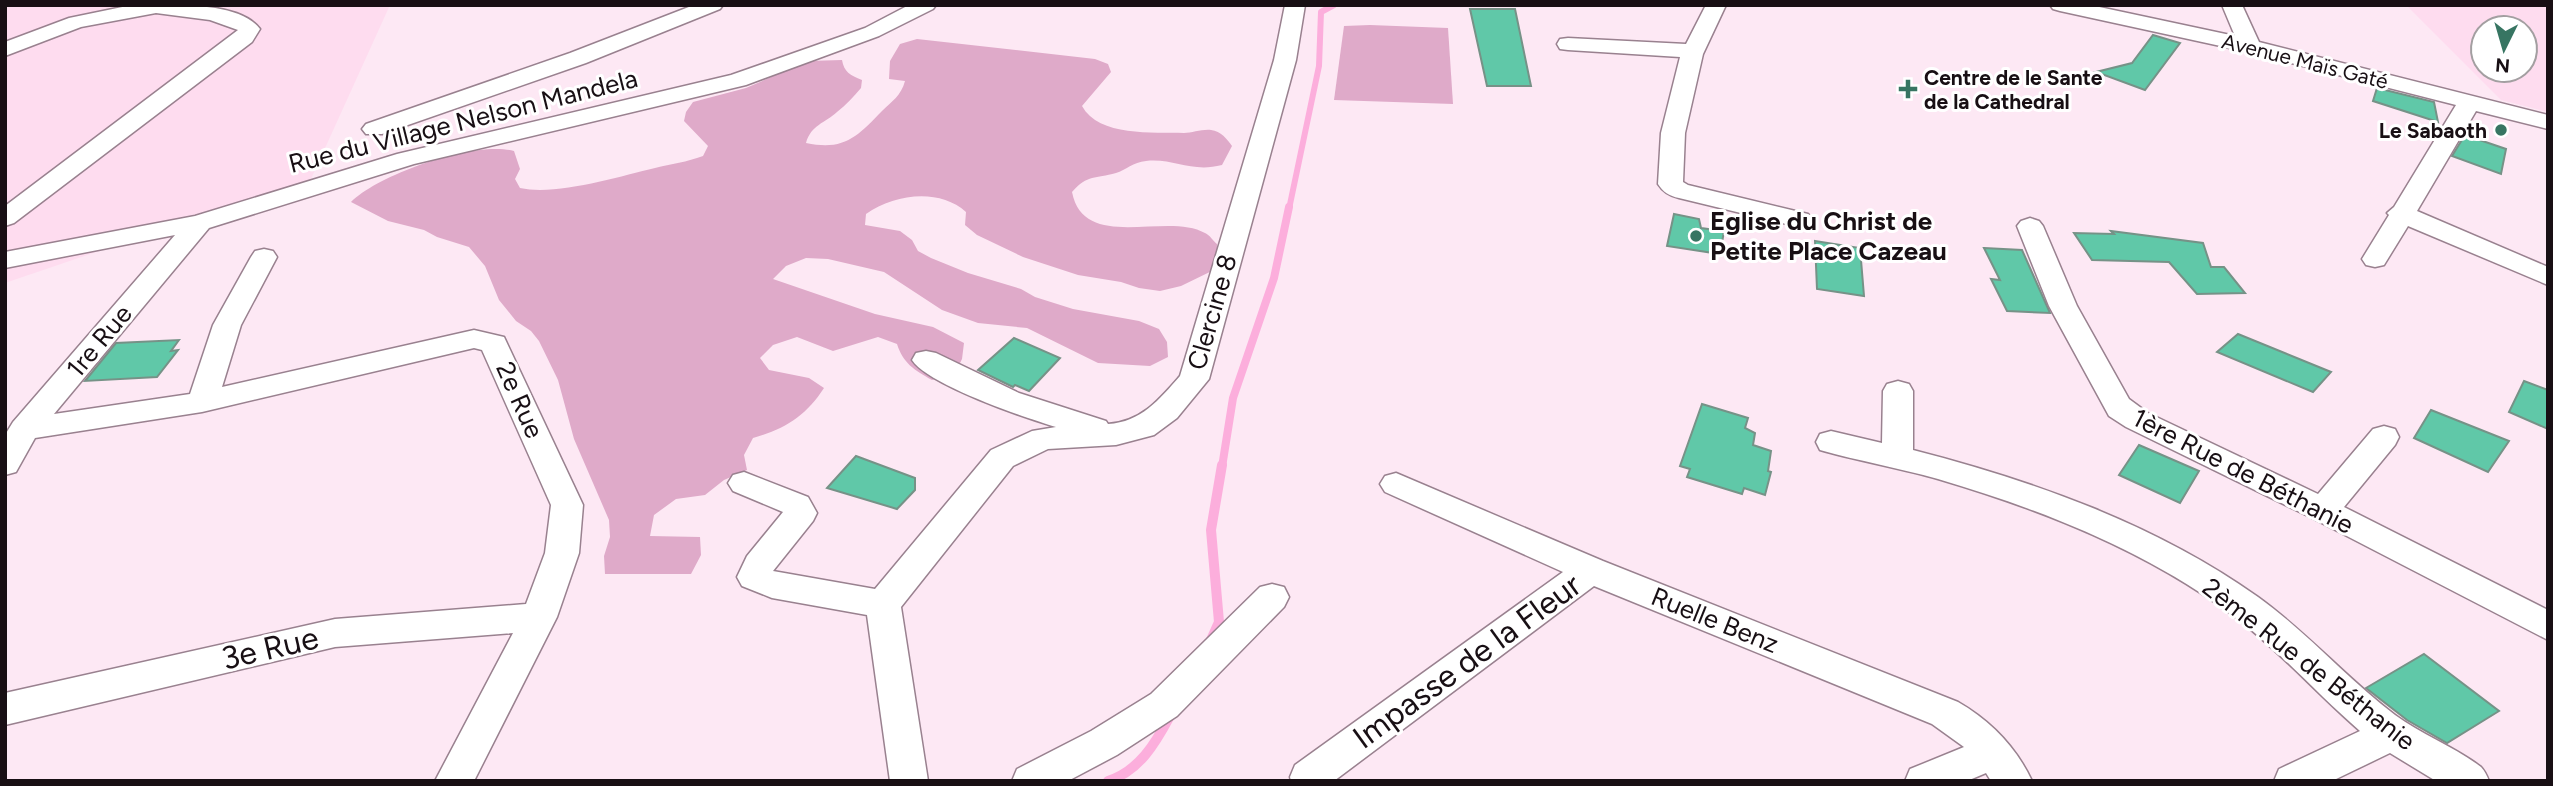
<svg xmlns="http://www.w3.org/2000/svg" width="2553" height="786" font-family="Figtree,sans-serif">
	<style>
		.built { fill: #fedcef; fill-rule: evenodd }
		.green { fill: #dfaac9 }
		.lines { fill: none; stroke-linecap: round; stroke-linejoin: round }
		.stream-far2 { stroke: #fcaedc; stroke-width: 6 }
		.stream-far1 { stroke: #fcaedc; stroke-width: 8 }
		.stream { stroke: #fcaedc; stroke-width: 10 }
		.building { fill: #60c8a8; stroke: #769287; stroke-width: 2 }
		.minor-casing { stroke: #99818f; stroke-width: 3 }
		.minor { fill: #fff; fill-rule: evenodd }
		.poi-dot { fill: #377562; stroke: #fff; stroke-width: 2.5 }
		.labels { text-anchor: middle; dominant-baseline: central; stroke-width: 6; stroke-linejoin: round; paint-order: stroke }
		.far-street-label { font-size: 21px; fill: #180f14; stroke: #fff }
		.far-poi-label { font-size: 21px; font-weight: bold; fill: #180f14; stroke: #fff; text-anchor: start }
		.street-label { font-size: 26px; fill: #180f14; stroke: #fff }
		.poi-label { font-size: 26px; font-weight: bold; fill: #180f14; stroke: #fff; text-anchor: start }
		.near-street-label { font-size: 32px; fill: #180f14; stroke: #fff }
	</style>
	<rect width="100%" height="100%" fill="#fde8f4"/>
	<g class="built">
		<polygon points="5,5 390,5 311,179 5,283"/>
		<path d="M2406,5H2548V112L2501,100ZM2483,28H2525V70H2483Z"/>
	</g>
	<g class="green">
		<polygon points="1370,25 1448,28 1453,104 1334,100 1344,26"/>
		<path d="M917,39L1095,59L1108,64L1111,72L1082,106C1099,137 1153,132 1184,133C1192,133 1202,129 1211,130C1221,131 1227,139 1232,146L1222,165C1191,173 1174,158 1146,161C1133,162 1126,170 1116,173C1095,179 1088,174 1072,192C1084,253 1167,211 1205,233C1210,235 1213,241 1217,244L1218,268L1181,286L1160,291L1139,288L1121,282L1078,275L1023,257L977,235L965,225L966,212C939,188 895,194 866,214L865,225L900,231L912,240L918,251L931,258L968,273L1021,289L1035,297L1073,309L1139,321L1159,329L1167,342L1168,357L1150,366L1098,363L1027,328L978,323L942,310L884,272L828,259L806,258L786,266L773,279L875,314L933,327L964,343L962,359L955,373L932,380C914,370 903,363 897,344L878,337L833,351L797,337L773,345L760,358L769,370L809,378L824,388C806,416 785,429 753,438L744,455L747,470L724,480L705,495L676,499L654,515L650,536L700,537L701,555L691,574H605L604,556L610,537L609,520L574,439L558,380L539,341L531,331L516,321L499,300L485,266L469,247L437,237L424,230L388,221L351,202C379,174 475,140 514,151L520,169L515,179L520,188C556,196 617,177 655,168C671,164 687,162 703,156L708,146L684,121L686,112L693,102L746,88L808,61L842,60C844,72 850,75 862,80L861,88C854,96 846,105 837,112C825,123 811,125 806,143C844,151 857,137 882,111C892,101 901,96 905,81L889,79L890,61L900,44Z"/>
	</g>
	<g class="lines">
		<polyline class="stream-far2" points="1289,209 1319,66 1321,12 1334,5"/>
		<polyline class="stream-far1" points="1222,467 1233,398 1274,278 1289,207"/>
		<g class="stream">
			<polyline points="1211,640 1219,622 1211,530 1222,465"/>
			<path d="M1108,781C1139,771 1155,744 1170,716"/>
		</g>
	</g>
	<g class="building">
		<polygon points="1470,9 1515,9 1531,86 1487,86"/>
		<polygon points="2153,35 2180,43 2145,90 2096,72 2132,63"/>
		<polygon points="2377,88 2434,102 2438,122 2373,101"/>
		<polygon points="2465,135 2506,149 2501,174 2452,156"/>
		<polygon points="1674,214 1699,219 1701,228 1724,231 1720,254 1667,246"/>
		<polygon points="2111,231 2203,243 2211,267 2224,267 2245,293 2197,294 2169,262 2092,260 2074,233 2114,234"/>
		<polygon points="1815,241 1860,248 1864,296 1817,289"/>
		<polygon points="1984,248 2022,250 2050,313 2007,311 1991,279 2000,280"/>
		<polygon points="2238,334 2331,372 2313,392 2217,352"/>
		<polygon points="1014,338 1060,358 1029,391 1015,385 1013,387 978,370"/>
		<polygon points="179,340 171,351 178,350 157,377 85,381 116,343"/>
		<polygon points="2524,381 2548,390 2548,429 2509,412"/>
		<polygon points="1702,404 1748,418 1745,428 1755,433 1753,445 1771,451 1768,471 1771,472 1765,495 1744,488 1742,494 1687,477 1690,469 1680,466"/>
		<polygon points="2431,410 2509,441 2488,472 2414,438"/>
		<polygon points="2139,445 2199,471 2180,503 2119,475"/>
		<polygon points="856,456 915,478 915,490 897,509 827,488"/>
		<polygon points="2424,654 2499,711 2447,743 2407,720 2366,688"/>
	</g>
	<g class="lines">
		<g class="minor-casing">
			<g id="minor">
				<path d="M132,5C165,5 239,0 260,29L252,42L14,223L5,226V206L238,30L210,20L156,13L81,27L5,56V42L69,18Z"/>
				<polygon points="694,5 723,5 720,9 586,63 382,134 366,134 362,129 366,124 570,53"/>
				<polygon points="909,5 936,5 933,9 879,36 746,85 414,164 209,228 54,414 190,394 213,325 251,257 255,251 264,249 273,251 277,257 241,325 222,387 474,330 504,337 583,505 579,553 557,617 474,781 435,781 513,633 335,647 5,725 5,693 335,619 526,604 545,553 551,505 482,350 474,348 202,412 35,438 16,472 5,475 5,435 13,422 175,235 5,268 5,252 195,216 397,154 731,75 865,28"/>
				<path d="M1285,5H1305L1296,60L1209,379L1177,418L1154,435L1116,445L1048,449L1013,466L901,607L928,781H890L867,615L772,598L742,586L737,577L747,556L783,512L733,491L728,483L733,475L744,472L808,497L817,513L813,521L773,571L875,589L991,450L1032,431L1056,427C1026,418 928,385 912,360L916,353L926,351L936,353L1019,393L1106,421L1108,424C1141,422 1159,400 1180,376L1274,60Z"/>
				<path d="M1706,5H1726L1703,54L1685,133L1683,182L1688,185L1808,214L1812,219L1808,224L1799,227L1679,198C1669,196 1663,192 1658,184L1661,133L1680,57L1568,50L1560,49L1557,44L1560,39L1568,38L1686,44Z"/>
				<polygon points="2050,5 2090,5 2235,36 2222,5 2242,5 2259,42 2548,115 2548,129 2476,111 2417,211 2548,267 2548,285 2408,226 2384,265 2375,267 2366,265 2362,259 2389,215 2387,213 2394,207 2456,105 2248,52 2060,11 2053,9"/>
				<polygon points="2030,218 2039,221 2043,226 2077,306 2129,399 2148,413 2318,494 2373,429 2384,426 2395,429 2399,437 2395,445 2344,507 2548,610 2548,640 2312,518 2126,427 2109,416 2049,306 2017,226 2021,221"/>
				<path d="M1898,381L1909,384L1913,391V450C2034,481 2155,524 2258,597C2307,632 2347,679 2395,715C2422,735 2455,747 2481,767C2485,771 2487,776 2489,781H2436L2390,753L2332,781H2274L2279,769L2360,731C2318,695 2280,651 2235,617C2147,551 2043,510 1938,479C1899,468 1859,461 1820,450L1816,442L1820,434L1831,431L1882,443L1883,391L1887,384Z"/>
				<path d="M1396,473L1603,561L1958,702C1991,721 2016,747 2032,781H1991L1986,773L1967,781H1905L1910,769L1964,747L1932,724L1594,586L1334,781H1291L1290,777L1295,765L1563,572L1385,492L1380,484L1385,476Z"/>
				<polygon points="1272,584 1284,587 1289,597 1284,607 1177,716 1117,755 1068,781 1012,781 1017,769 1091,731 1151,694 1260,587"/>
			</g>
		</g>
		<use href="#minor" class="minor"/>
	</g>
	<g class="poi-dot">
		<path d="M1904.5 78.5h7v7h7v7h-7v7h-7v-7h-7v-7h7z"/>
		<circle cx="2501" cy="130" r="7"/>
		<circle cx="1696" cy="236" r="7"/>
	</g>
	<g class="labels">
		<g class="far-street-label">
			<text transform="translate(2305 61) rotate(14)">Avenue Maïs Gaté</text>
		</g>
		<g class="far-poi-label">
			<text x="1924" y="77">Centre de le Sante<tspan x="1924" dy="24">de la Cathedral</tspan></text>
			<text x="2487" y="130" text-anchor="end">Le Sabaoth</text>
		</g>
		<g class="street-label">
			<text transform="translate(463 121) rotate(-14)">Rue du Village Nelson Mandela</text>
			<text transform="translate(1212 312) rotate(-74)">Clercine 8</text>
			<text transform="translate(99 341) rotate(-50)">1re Rue</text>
			<text transform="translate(520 400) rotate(66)">2e Rue</text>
			<text transform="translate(2243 471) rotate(27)">1ère Rue de Béthanie</text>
			<text transform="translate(1715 620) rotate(22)">Ruelle Benz</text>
			<text transform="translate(2309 664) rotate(38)">2ème Rue de Béthanie</text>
		</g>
		<g class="poi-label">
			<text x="1710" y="221">Eglise du Christ de<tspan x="1710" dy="30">Petite Place Cazeau</tspan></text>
		</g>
		<g class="near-street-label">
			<text transform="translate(270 648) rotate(-13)">3e Rue</text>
			<text transform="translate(1467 661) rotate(-36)">Impasse de la Fleur</text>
		</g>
	</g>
	<rect width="2553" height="786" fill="none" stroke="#180f14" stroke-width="14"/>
	<g transform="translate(2504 49) rotate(185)"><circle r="33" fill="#ffffff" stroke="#a39fa1" stroke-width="2"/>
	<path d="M0-5L12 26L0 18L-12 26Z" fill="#377562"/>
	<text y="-10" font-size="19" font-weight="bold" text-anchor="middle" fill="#180f14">N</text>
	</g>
</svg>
